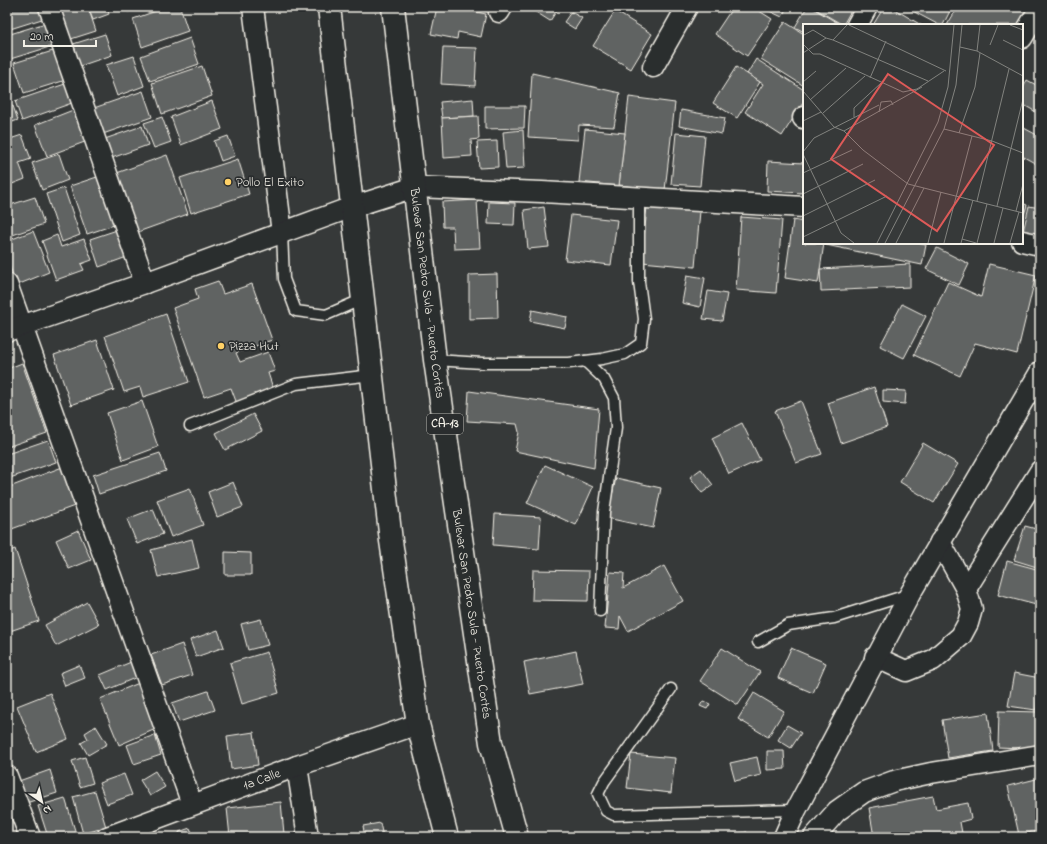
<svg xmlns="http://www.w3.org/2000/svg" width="1047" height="844" font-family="'Indie Flower',sans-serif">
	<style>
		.building { fill: #616362; stroke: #f4f1e8 }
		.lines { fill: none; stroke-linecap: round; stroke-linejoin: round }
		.service-casing { stroke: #f4f1e8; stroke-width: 13 }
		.minor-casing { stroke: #f4f1e8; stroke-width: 23 }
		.trunk-casing { stroke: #f4f1e8; stroke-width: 25 }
		.service { stroke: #2a2d2e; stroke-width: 10 }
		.minor { stroke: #2a2d2e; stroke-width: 20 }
		.trunk { stroke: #2a2d2e; stroke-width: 22 }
		.poi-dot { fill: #ffd166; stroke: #2a2d2e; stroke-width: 1.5 }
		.labels { text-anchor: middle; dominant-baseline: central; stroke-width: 3.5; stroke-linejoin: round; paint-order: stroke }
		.shield { fill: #2a2d2e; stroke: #b7b6b0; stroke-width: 1 }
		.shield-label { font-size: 12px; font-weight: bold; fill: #f4f1e8 }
		.poi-label { font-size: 13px; fill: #f4f1e8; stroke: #2a2d2e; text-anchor: start }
		.street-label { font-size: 13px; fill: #f4f1e8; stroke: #2a2d2e }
		.inset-road { fill: none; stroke: #82837f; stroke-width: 1 }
		.view { fill: #de5a58; fill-opacity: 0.15; stroke: #de5a58; stroke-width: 2 }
		.inset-edge { fill: none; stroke: #f4f1e8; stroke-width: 2 }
	</style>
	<rect width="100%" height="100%" fill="#363939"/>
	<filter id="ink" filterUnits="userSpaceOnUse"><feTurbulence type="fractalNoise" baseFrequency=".025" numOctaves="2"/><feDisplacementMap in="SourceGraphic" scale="8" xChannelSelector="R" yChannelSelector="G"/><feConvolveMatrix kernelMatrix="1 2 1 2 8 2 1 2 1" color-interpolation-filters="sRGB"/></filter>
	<g filter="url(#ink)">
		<g class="building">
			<polygon points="7,7 42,7 45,18 7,30"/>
			<polygon points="60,7 88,7 96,31 71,39"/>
			<polygon points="88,7 107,7 109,14 93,20"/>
			<polygon points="126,7 144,7 128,12"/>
			<polygon points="168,7 180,7 188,31 142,47 133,19"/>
			<polygon points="437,7 453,7 486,14 481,37 458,32 457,39 431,34"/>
			<polygon points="528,7 559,7 550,21"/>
			<polygon points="733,7 753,7 772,19 747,56 715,34"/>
			<polygon points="761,7 787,7 782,17"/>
			<polygon points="807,7 811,7 841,25 804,25 804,32 795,27"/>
			<polygon points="812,7 853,7 843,25"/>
			<polygon points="884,7 891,7 921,25 873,25"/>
			<polygon points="905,7 952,7 943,25 939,25"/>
			<polygon points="958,7 1030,7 1022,25 947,25"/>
			<polygon points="615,11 652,34 631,69 593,46"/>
			<polygon points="571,12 582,18 575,29 564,22"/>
			<polygon points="49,22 56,45 7,60 7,35"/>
			<polygon points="785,22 804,34 804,86 761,59"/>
			<polygon points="105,34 112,55 77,67 70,45"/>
			<polygon points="190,38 199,64 150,81 141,56"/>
			<polygon points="443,47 477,48 475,86 441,84"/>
			<polygon points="56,50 66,80 24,93 14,63"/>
			<polygon points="134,56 144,86 117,96 106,65"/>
			<polygon points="756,59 804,90 804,101 782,136 745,112 763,84 747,74"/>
			<polygon points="202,66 212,96 162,114 152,83"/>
			<polygon points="736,67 760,82 737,118 713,103"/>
			<polygon points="532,73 620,93 614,127 579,125 578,140 528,137"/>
			<polygon points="1027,80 1040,87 1040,110 1038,113 1022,104 1022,90"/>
			<polygon points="65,84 72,103 22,121 15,101"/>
			<polygon points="143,91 152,117 100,135 91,109"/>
			<polygon points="629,97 675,103 665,190 619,185"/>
			<polygon points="473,99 474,116 442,118 440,102"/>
			<polygon points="212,101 222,129 181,145 171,117"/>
			<polygon points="13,106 18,120 7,124 7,108"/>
			<polygon points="485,106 525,106 524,128 485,129"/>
			<polygon points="78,108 90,140 47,156 35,125"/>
			<polygon points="681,110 725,118 722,134 679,126"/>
			<polygon points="478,116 479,139 471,140 472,156 444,158 442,118"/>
			<polygon points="162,117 171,142 154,148 144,123"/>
			<polygon points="142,126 148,145 109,159 102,140"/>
			<polygon points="1022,127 1037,135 1040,130 1040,166 1022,156"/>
			<polygon points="585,129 625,133 619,186 579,182"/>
			<polygon points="523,130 525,168 506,169 503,132"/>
			<polygon points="676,133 705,136 700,186 671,184"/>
			<polygon points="22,135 31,159 19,163 25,179 7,186 7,140"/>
			<polygon points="228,136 235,156 221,161 214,141"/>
			<polygon points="497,141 498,167 479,168 477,142"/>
			<polygon points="59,154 68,180 42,190 32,163"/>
			<polygon points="167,155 188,214 135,233 114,174"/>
			<polygon points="238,159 249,194 191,213 180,178"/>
			<polygon points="768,161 804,163 804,193 767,191"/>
			<polygon points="100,176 117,224 87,234 70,186"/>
			<polygon points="64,188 80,235 62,242 46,194"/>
			<polygon points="35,197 44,224 7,237 7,206"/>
			<polygon points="477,200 480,248 454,249 453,227 443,227 442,202"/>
			<polygon points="489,202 515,203 514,225 488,224"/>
			<polygon points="1022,203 1027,205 1022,223"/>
			<polygon points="647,206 700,211 695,267 642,262"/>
			<polygon points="1029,206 1040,208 1040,240 1022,236"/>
			<polygon points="544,207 549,247 528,249 524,210"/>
			<polygon points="571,215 617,220 611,265 565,260"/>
			<polygon points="741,217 782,220 776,293 736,290"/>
			<polygon points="793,220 804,222 804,243 824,243 818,283 785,278"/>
			<polygon points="117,230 127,257 99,267 90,239"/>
			<polygon points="33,231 49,272 17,285 7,260 7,241"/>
			<polygon points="57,235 61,247 84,239 92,260 81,264 84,270 56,280 42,241"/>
			<polygon points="826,243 917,243 926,245 922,265 826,245"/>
			<polygon points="937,248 969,264 959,285 926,269"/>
			<polygon points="910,264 910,287 821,291 820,269"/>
			<polygon points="989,264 1036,275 1017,354 975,343 960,376 914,355 948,282 981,297"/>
			<polygon points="497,274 498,318 469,319 469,275"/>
			<polygon points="687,275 705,278 700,307 682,303"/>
			<polygon points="218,281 223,294 252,284 272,340 236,353 240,362 268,352 275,371 268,373 274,391 237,404 231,388 204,397 173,308 198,299 195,289"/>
			<polygon points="708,291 727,294 722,321 703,319"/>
			<polygon points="902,304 926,316 904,358 880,346"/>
			<polygon points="532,310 567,317 565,328 530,321"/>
			<polygon points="166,314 189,382 143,397 140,387 124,392 105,336"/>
			<polygon points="97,340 114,390 71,405 54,355"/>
			<polygon points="22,363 47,433 7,447 7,369"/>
			<polygon points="874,387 887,427 841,443 828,403"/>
			<polygon points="883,390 906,391 905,404 883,402"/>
			<polygon points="469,391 599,409 594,468 515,451 519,432 517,424 467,421"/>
			<polygon points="142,401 158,447 123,460 107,413"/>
			<polygon points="801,401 822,454 796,463 775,411"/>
			<polygon points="253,414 262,431 225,450 216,433"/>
			<polygon points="742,423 760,460 729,474 712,438"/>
			<polygon points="48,440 56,462 7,479 7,454"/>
			<polygon points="923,443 958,464 934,503 900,482"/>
			<polygon points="160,453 166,471 99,494 93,475"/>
			<polygon points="545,465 593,487 576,525 527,503"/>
			<polygon points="65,466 80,504 9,530 7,524 7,488"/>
			<polygon points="701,469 713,485 702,493 690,477"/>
			<polygon points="616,478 661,488 653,528 607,518"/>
			<polygon points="233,482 243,507 217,517 208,492"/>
			<polygon points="190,488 203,525 171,537 157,500"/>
			<polygon points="153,509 163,534 137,544 127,519"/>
			<polygon points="495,514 541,517 539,549 493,545"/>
			<polygon points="1025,526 1040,530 1040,568 1014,560"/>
			<polygon points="78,530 91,560 69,569 56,540"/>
			<polygon points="192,539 199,568 158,577 151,550"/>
			<polygon points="15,549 39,621 7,632 7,552"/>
			<polygon points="225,552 251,553 251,575 225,575"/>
			<polygon points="1007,561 1040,570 1040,606 998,595"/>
			<polygon points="664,566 683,601 628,631 620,616 619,629 605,628 610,572 624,573 623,588"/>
			<polygon points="533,570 589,571 588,601 532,600"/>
			<polygon points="87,602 99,624 56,646 45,625"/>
			<polygon points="261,619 268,645 248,650 241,624"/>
			<polygon points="218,630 224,647 196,657 190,640"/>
			<polygon points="182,644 192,675 162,685 151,655"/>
			<polygon points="722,648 760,672 738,705 700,681"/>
			<polygon points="791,648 826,663 813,693 778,678"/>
			<polygon points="576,651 583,684 530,694 524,662"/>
			<polygon points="267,652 279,693 242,704 230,663"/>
			<polygon points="131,662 137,677 107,690 100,675"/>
			<polygon points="79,665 85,678 65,686 60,673"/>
			<polygon points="1014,673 1040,678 1036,710 1008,706"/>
			<polygon points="139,683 158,728 119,745 100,699"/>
			<polygon points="208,691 215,710 179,722 172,703"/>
			<polygon points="50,693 68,739 36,752 17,706"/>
			<polygon points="754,693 784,711 768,737 738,719"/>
			<polygon points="703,701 710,704 707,709 700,706"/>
			<polygon points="999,711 1040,712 1040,749 998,747"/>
			<polygon points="988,713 993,751 948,758 942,720"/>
			<polygon points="787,725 801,733 791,748 778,740"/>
			<polygon points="96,726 107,744 88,755 81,743 88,739 85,733"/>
			<polygon points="254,732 258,765 231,769 227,736"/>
			<polygon points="155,735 161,755 134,764 127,745"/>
			<polygon points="767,751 784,751 785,769 767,770"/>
			<polygon points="631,754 675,758 671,793 627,788"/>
			<polygon points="85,757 93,783 80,787 72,761"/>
			<polygon points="757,757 761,775 735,781 730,763"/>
			<polygon points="50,770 57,793 23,804 16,782"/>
			<polygon points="155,771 165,787 150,796 140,780"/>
			<polygon points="124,774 132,795 107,804 99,783"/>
			<polygon points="1040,778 1040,830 1019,835 1008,786"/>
			<polygon points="95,791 106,827 83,834 73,797"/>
			<polygon points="933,796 936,809 968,803 971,819 960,822 962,833 941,837 874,837 869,808"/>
			<polygon points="65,798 77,837 48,837 38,806"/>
			<polygon points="281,802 284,834 255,837 230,837 227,808"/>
			<polygon points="380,823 383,837 365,837 363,826"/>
			<polygon points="190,828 194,837 180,837 179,832"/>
			<polygon points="747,832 744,837 716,837"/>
			<polygon points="1040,832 1040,837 1033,837 1032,834"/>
		</g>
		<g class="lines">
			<g class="service-casing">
				<g id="service">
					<polyline points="282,233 284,279 296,311 326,315 363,299"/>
					<polyline points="435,360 482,363 569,363 602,359 625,354 641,343 644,319 639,282 639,198"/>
					<polyline points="585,361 604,379 614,398 616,428 604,512 600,611"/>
					<polyline points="190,426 296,384 372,375"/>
					<polyline points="758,642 788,625 834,618 910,594"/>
					<polyline points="671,689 604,782 598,794 606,811 614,815 796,810"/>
				</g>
			</g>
			<g class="minor-casing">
				<g id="minor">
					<polyline points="49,7 145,283"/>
					<polyline points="253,7 282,233"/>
					<polyline points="499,12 502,7"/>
					<polyline points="857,25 867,7"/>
					<polyline points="1022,38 1040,8"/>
					<polyline points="653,67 687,7"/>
					<polyline points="803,118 804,117"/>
					<polyline points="1022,241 1040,245"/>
					<polyline points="7,284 192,804"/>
					<polyline points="7,331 145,283 352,207 415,187 542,192 804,207"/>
					<polyline points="966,589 1040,471"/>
					<polyline points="875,657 906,671 933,660 961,636 968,623 972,609 966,589 940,542"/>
					<polyline points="297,766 308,837"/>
					<polyline points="7,776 30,837"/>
					<path id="s1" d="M107,837L297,766L418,724"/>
					<polyline points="784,837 796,810 910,594 1040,372"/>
					<polyline points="814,837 837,811 864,792 894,781 931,773 1040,755"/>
				</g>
			</g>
			<g class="trunk-casing">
				<g id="trunk">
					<polyline points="329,7 391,541 418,724 447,837"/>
					<path id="s2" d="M393,7L435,360L491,743L517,837"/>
				</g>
			</g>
			<use href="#service" class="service"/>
			<use href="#minor" class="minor"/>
			<use href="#trunk" class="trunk"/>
		</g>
	</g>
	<g class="poi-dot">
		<circle cx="228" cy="182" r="4"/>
		<circle cx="221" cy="346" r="4"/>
	</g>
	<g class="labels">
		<rect class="shield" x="427" y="414" width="36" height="20" rx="3"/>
		<g class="shield-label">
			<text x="445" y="424">CA-13</text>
		</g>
		<g class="poi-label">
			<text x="236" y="182">Pollo El Exito</text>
			<text x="229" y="346">Pizza Hut</text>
		</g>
		<g class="street-label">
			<text stroke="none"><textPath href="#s2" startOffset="288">Bulevar San Pedro Sula - Puerto Cortés</textPath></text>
			<text stroke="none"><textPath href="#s2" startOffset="612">Bulevar San Pedro Sula - Puerto Cortés</textPath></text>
			<text stroke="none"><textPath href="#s1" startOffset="165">1a Calle</textPath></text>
		</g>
	</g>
	<g transform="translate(803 24)">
		<rect width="220" height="220" fill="#363939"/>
		<path class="inset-road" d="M46,1L143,47M207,1L220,6M1,11L10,6L23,14M30,16L125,57M200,16L220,26M0,20L10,30H17L100,68L114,65L141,47M187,21L195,1M157,23L174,27L220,52M174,27L177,1M0,29L23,14L30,16L44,1M67,54L83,17M0,58L13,47M0,67L31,103L41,107L60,126L105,160L220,189M7,76L43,44M76,88L78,78L88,77L90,81M20,89L62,52M51,93V84L78,59M0,97L18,88M141,105L189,117L220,129M41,107L119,63M156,109L172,63L177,29M0,128L11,114L76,81M0,130L38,209L51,219M0,149L49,126M0,170L60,140M174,177L206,45M194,182L220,75M213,187L220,160M0,192L72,156M0,213L84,172M159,215L173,219M74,219L135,98L145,63L151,1M82,219L141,105L153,61L159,1M93,219L121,164M125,219L138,168M141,219L169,112M158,219L170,176M174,219L184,180M191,219L200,184M207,219L216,188"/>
		<path class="view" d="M85,50L191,121L134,207L28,135Z"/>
		<rect width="220" height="220" class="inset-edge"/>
	</g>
	<rect width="1047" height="844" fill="none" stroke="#2a2d2e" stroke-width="24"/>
	<rect x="12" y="12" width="1023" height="820" fill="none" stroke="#f4f1e8" stroke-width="1.5" filter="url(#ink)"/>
	<g transform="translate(42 802) rotate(146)" stroke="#2a2d2e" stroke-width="3" paint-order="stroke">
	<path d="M0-3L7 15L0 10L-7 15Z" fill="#f4f1e8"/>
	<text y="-6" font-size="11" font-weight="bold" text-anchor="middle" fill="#f4f1e8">N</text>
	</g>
	<path d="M24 40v6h72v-6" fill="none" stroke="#f4f1e8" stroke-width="2"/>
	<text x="30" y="40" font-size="12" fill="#f4f1e8" stroke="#2a2d2e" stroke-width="3" paint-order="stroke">20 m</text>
</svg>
